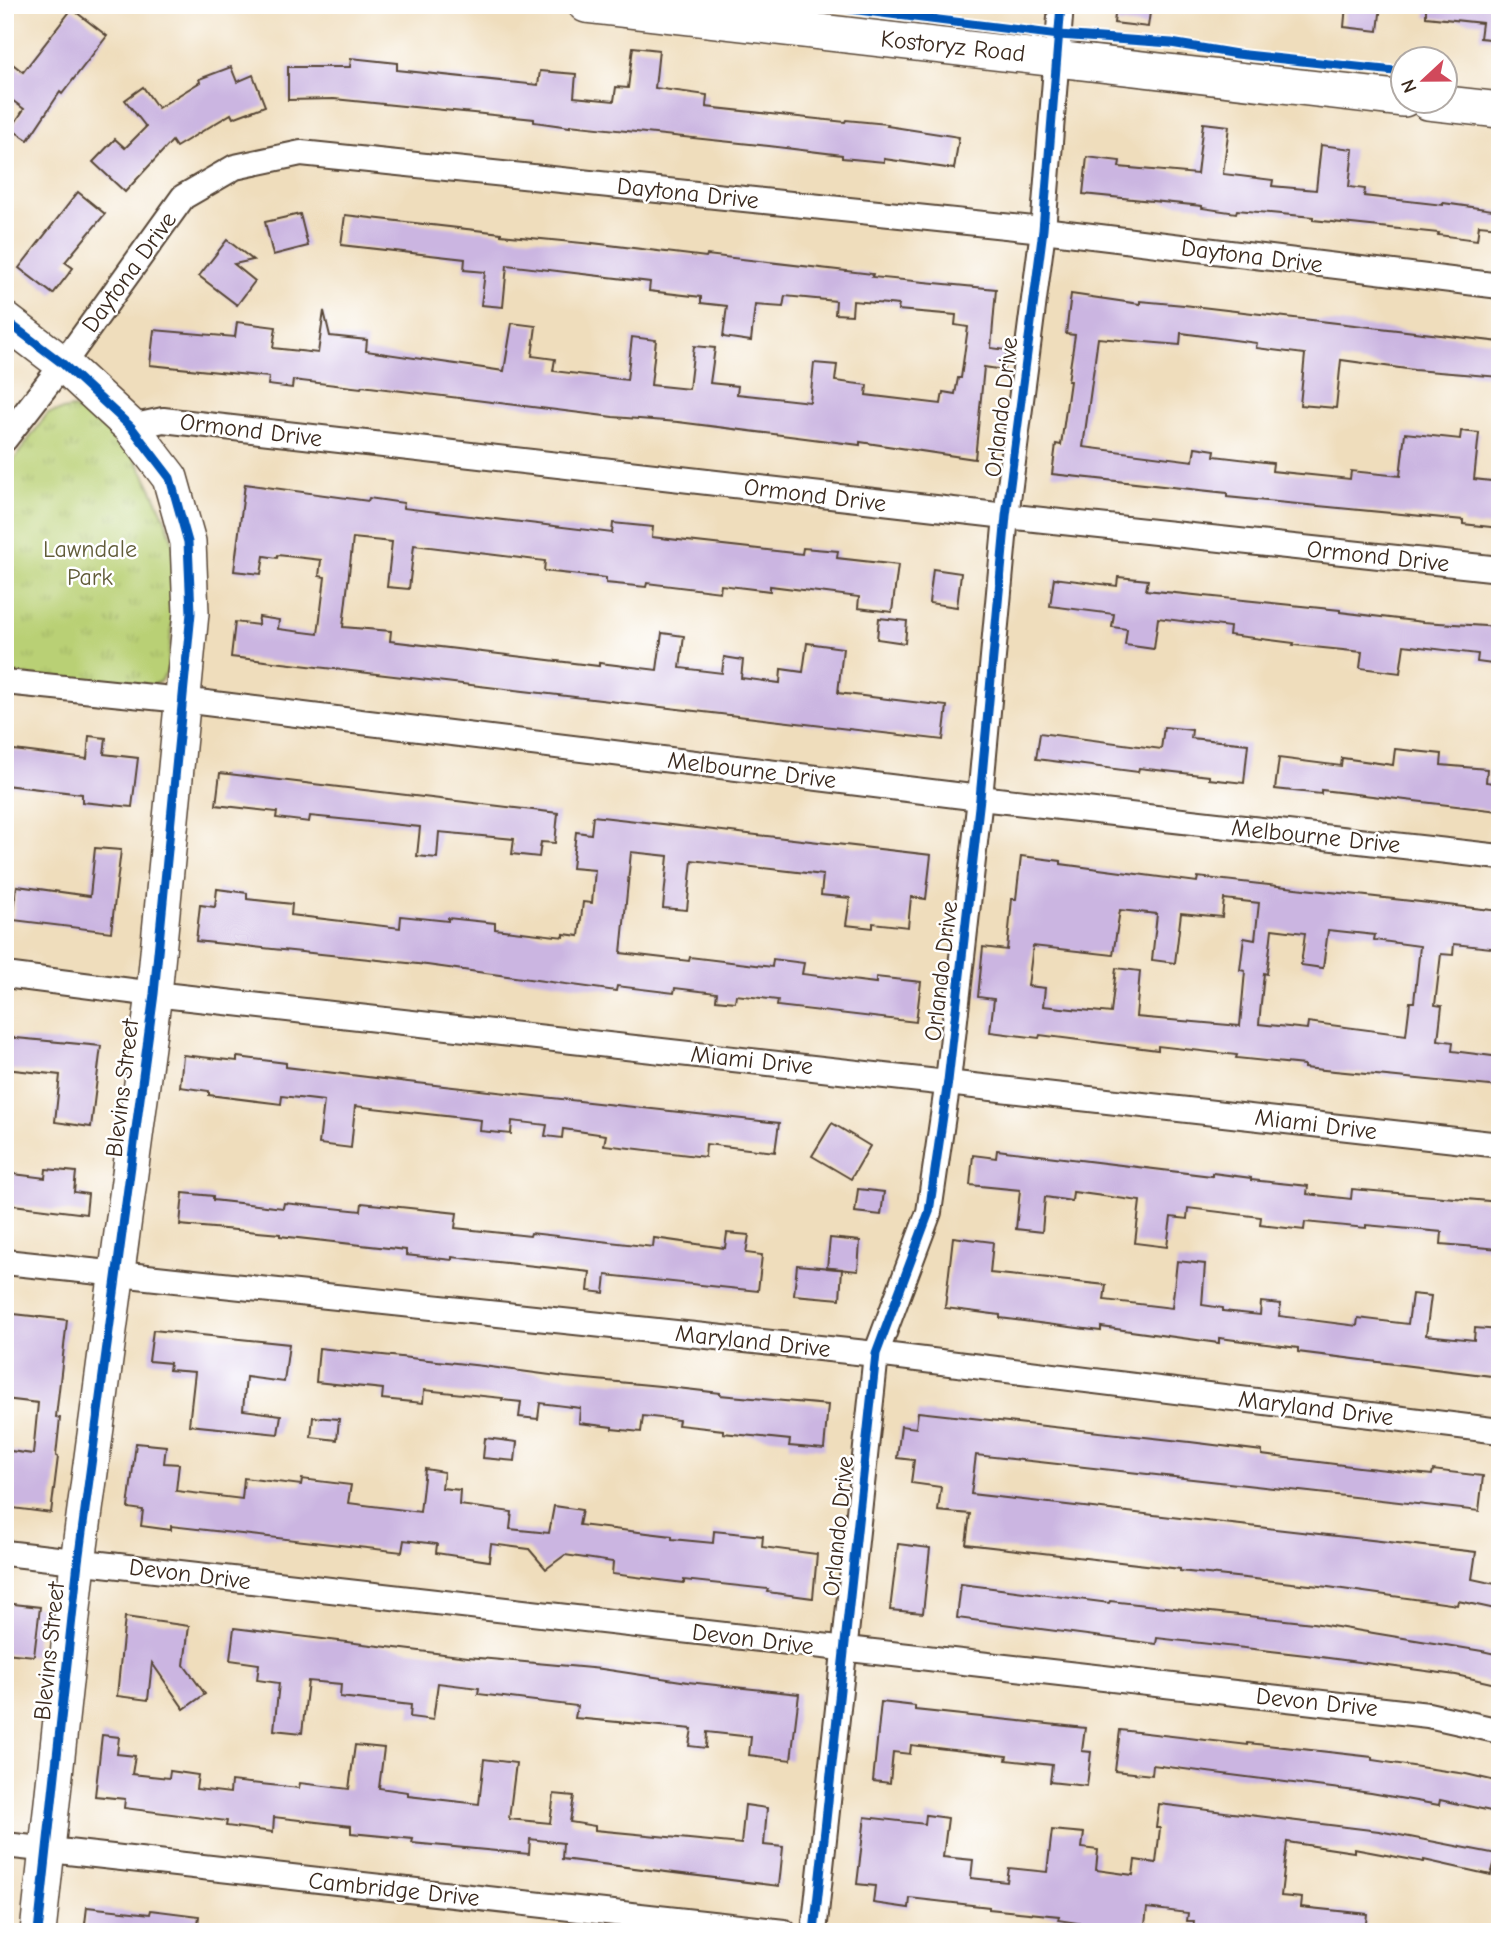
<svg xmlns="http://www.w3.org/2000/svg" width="1505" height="1937" font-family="'Comic Neue',sans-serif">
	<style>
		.park { fill: url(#park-tufts); stroke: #7a7d4a; stroke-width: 2 }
		.building { fill: #cbb5e1; fill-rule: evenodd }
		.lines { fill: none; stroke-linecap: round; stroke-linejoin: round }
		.street-casing { stroke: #564536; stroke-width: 28 }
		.secondary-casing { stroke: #564536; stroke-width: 38 }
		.street { stroke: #fff; stroke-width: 24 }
		.secondary { stroke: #fff; stroke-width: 35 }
		.cycleway-casing { stroke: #fff; stroke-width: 13 }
		.cycleway { stroke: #0057b8; stroke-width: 9 }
		.labels { text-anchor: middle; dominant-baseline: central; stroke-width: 5; stroke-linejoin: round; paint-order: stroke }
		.street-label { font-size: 24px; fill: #3b2a1e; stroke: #fff }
		.park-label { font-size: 24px; fill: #615c38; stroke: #fff }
	</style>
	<defs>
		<pattern id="park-tufts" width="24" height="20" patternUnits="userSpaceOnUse" patternTransform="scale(1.75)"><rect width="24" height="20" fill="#b9d075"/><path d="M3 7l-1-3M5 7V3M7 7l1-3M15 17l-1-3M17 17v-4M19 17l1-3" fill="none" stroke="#a0b365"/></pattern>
	</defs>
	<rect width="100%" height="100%" fill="#fff"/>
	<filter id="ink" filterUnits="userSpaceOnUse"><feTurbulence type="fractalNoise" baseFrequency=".0143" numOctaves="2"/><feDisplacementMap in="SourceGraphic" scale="14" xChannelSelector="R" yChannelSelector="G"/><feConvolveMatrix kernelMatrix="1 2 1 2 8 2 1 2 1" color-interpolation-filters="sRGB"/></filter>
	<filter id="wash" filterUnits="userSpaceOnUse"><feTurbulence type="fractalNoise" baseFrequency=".00686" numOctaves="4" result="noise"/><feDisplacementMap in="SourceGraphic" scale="28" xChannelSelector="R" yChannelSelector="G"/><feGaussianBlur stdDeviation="1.57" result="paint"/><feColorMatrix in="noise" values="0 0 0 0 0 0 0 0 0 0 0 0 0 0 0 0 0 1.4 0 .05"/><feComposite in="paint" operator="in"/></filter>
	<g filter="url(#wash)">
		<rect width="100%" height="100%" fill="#efddbc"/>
		<path class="park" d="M73,408C90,413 101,420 115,432C137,452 176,533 176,562C176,598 170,635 168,670L161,681L145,689L5,673V472L48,413Z"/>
		<g id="blocks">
			<g class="building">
				<polygon points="1116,5 1151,5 1148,27 1114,23"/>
				<polygon points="1346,5 1381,5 1378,31 1344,27"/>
				<polygon points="1426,5 1500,5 1500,40 1480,38 1482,23 1426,17"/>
				<polygon points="72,9 107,36 62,94 60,92 28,140 11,129 24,109 5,95 5,58 23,72"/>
				<polygon points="633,47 659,50 655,88 707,95 706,107 845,122 846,120 888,124 887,126 959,137 954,169 884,159 884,162 842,158 842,155 769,146 570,125 570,127 534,122 534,119 334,99 288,100 288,67 350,67 351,58 397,63 397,70 538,85 540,71 576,74 574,97 614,101 616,87 628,88"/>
				<polygon points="231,67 237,82 253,75 265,106 233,118 231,114 176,147 172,141 125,192 93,162 115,139 125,148 146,127 125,100 143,87 158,108 200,82 199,79"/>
				<polygon points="1203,123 1229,126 1223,174 1273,180 1272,186 1316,190 1321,145 1353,149 1349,187 1365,189 1364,196 1443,205 1443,203 1500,211 1500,227 1479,225 1477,240 1438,235 1439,233 1313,220 1313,217 1237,210 1236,213 1202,208 1202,206 1083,194 1087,157 1120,161 1119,167 1197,174"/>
				<polygon points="78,192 105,214 65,262 73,268 53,294 19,268"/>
				<polygon points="300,214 308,246 273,255 265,222"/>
				<polygon points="345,215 501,233 501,235 592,244 592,243 706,257 707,255 873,274 872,277 996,289 991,348 1007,350 1004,370 984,367 975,459 860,442 860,445 678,422 613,417 362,386 361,388 293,380 292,388 268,385 269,377 150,365 154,330 235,337 237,322 276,327 273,348 318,353 324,311 330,336 367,340 366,351 504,371 512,323 536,326 532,356 555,359 553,371 627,380 632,337 656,340 651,385 689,389 694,346 715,348 710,383 738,386 737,394 810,402 814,363 837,365 835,381 867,385 866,395 941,404 943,392 955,394 958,378 961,378 968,327 955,325 956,315 898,310 899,305 853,301 852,315 835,314 836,301 785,296 783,307 755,305 751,341 723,337 727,306 701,303 701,297 649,291 650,282 507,265 503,307 481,305 485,272 464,270 465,259 341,245"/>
				<polygon points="227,240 253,260 234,264 255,281 237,305 199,276"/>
				<polygon points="1071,294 1140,304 1140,301 1184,305 1500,342 1500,377 1414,370 1341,360 1336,408 1300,405 1305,354 1256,348 1257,343 1181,333 1180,345 1098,338 1083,447 1193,461 1195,447 1215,450 1214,456 1273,463 1272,471 1350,479 1351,471 1400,476 1405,433 1460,439 1461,431 1479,433 1474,479 1500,482 1500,528 1463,524 1463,520 1277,502 1227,497 1227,493 1052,474 1056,444 1061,445 1070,381 1068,381 1075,335 1066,334"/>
				<polygon points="245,484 368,501 369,498 404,503 403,508 612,533 613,523 653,527 652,537 802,554 803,548 838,551 837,558 898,565 892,612 858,608 859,597 770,586 770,591 721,585 720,592 647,583 646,587 606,583 606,578 544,571 545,561 414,545 409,589 387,587 392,542 353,538 343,627 391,631 390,641 599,666 599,663 657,670 662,633 684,636 680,668 722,673 724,657 743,660 741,678 780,683 781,669 803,672 807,643 843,648 838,693 947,706 943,740 231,657 235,622 258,625 259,617 279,620 278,629 318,634 325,577 319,576 321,560 278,555 277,558 264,556 261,574 234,571"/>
				<polygon points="933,569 961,573 957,607 929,603"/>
				<polygon points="1118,577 1148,580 1146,590 1340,610 1340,612 1423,622 1500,627 1500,665 1477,662 1478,654 1404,645 1400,673 1360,668 1362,652 1293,645 1294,643 1229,635 1230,627 1158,618 1154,649 1125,645 1127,629 1112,627 1114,614 1050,606 1054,578 1117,586"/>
				<polygon points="879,618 907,621 905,643 877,639"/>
				<polygon points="1164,727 1192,730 1191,738 1248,744 1244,783 1209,779 1209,776 1139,768 1138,772 1036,759 1040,733 1161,749"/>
				<polygon points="89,736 106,738 104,754 138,758 132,807 82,802 82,794 5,785 5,749 87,759"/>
				<polygon points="1395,749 1442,754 1441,765 1487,769 1486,782 1500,784 1498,811 1321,790 1321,794 1275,789 1279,758 1341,766 1342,758 1393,765"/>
				<polygon points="220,773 558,813 555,843 541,842 539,857 512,854 514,839 439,832 437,858 417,856 420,827 310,816 309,822 276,818 277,812 216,805"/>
				<polygon points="593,816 931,855 926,899 911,897 908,927 873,923 873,928 846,925 850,898 821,895 823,875 692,860 687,910 663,908 668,856 631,852 621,953 689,961 690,957 772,967 773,959 804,963 802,974 876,983 876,977 921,982 916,1022 777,1006 778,1000 736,995 735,1002 716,1000 717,993 675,988 674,993 617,986 616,991 427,965 196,941 200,905 215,907 217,889 247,893 247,899 292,904 291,915 400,928 401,916 448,921 448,918 495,923 495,929 564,937 564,934 579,936 583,902 592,903 595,870 572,868 576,832 591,834"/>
				<polygon points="95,848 121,850 111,932 13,920 17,886 90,896"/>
				<path d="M1021,856L1061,861V864L1197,882L1198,877L1500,911V949L1454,944L1453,955L1441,954L1435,1005L1442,1006L1438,1040L1453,1042L1452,1051L1500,1057V1087L1304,1068V1065L1236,1058L1237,1055L1158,1046V1050L1040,1035L1039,1038L990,1032L994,999L978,997L983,947L1007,950L1012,899H1016ZM1224,899L1259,903L1255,940L1244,938L1240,970L1245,971L1240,1026L1136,1017L1140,971L1116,968L1111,1013L1043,1006L1045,988L1028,986L1033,946L1113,955L1120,910L1157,914L1152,960L1175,963L1181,913L1222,917ZM1272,929L1305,933L1301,965L1323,968L1328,930L1375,935L1374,940L1420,946L1414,1002H1410L1406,1035L1308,1022L1307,1029L1259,1024L1264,973L1267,974Z"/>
				<polygon points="5,1037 101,1046 91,1127 55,1122 60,1075 5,1069"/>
				<polygon points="183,1055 237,1061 237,1057 286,1063 286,1067 408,1082 779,1123 775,1152 706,1144 705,1157 604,1145 606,1135 563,1129 562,1138 545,1136 547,1125 512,1121 511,1134 480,1131 481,1120 355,1106 351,1148 319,1144 324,1101 282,1096 281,1104 209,1095 209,1091 180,1087"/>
				<polygon points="832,1123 870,1146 851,1179 812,1156"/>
				<polygon points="997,1150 1212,1176 1212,1173 1251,1178 1251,1180 1308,1186 1307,1194 1351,1199 1352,1189 1500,1202 1500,1249 1441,1244 1442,1232 1366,1225 1366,1228 1305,1222 1304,1230 1260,1225 1261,1217 1188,1208 1187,1219 1171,1217 1167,1247 1135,1243 1140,1201 1073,1192 1072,1201 1045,1197 1042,1232 1016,1229 1020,1190 970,1185 973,1155 996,1158"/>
				<polygon points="46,1169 76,1172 74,1192 88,1194 86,1214 5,1204 5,1173 45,1178"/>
				<polygon points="858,1189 884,1192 881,1215 855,1212"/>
				<polygon points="183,1193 213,1196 213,1200 283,1208 284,1203 361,1211 362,1203 457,1213 455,1228 530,1236 531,1233 653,1247 654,1238 725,1248 727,1233 749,1235 746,1253 762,1255 758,1291 606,1275 604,1293 588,1291 590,1272 452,1257 452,1260 406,1255 406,1250 280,1236 280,1234 180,1225"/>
				<polygon points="953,1237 993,1242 990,1273 1106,1285 1104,1300 1172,1308 1177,1261 1205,1264 1202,1305 1223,1308 1223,1311 1260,1315 1261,1302 1281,1304 1279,1316 1357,1326 1358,1318 1408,1324 1412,1294 1431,1296 1426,1335 1474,1340 1475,1328 1500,1330 1500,1377 1298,1352 1298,1348 1219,1338 1219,1343 1101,1327 1101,1331 1000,1318 1000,1315 945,1308"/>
				<polygon points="830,1238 860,1241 858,1271 827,1268"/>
				<polygon points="797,1265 842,1269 840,1299 794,1295"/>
				<polygon points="5,1313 67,1320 56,1417 60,1418 56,1456 58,1457 51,1513 5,1507 10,1451 33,1454 38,1403 5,1399"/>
				<polygon points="153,1330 289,1344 284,1382 246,1377 243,1410 281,1415 278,1434 189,1425 195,1372 169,1370 170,1363 149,1361"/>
				<polygon points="319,1348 483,1366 565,1377 660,1386 720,1393 720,1395 828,1405 824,1449 789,1446 790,1440 723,1433 723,1430 678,1425 679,1420 643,1416 641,1432 612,1429 612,1427 579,1423 580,1408 540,1403 538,1419 519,1417 521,1402 502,1400 503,1398 424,1390 423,1403 382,1399 383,1389 316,1382"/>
				<polygon points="918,1412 1190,1442 1262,1451 1262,1455 1359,1467 1432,1475 1433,1470 1483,1476 1479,1511 976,1455 971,1494 1476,1552 1472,1579 1500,1585 1500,1610 1458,1601 1457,1605 1328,1587 1180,1571 1180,1569 966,1544 970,1514 938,1511 941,1487 911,1483 914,1460 897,1458 901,1426 916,1428"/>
				<polygon points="313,1417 339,1419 337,1440 311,1437"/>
				<polygon points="485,1438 517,1442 515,1461 483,1458"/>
				<polygon points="136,1443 166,1446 164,1463 179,1464 176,1491 242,1499 244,1478 301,1485 302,1479 351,1485 348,1503 420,1512 425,1469 444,1472 442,1488 460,1490 459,1505 512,1512 510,1529 549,1533 554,1506 582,1510 579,1525 672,1536 672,1539 713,1543 714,1531 763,1536 762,1547 817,1554 813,1598 767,1592 768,1589 684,1580 684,1583 612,1574 613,1562 565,1555 546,1569 529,1549 491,1544 489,1561 436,1553 437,1544 404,1540 402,1552 171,1526 171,1530 141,1526 143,1510 128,1508"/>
				<polygon points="898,1544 930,1548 923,1613 890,1610"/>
				<polygon points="961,1584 1109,1603 1110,1601 1313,1623 1482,1651 1500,1655 1500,1685 1456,1675 1306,1655 1157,1638 1156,1644 957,1618"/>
				<polygon points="5,1603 40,1607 34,1656 5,1653"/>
				<polygon points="125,1617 189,1626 184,1665 205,1694 184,1709 152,1663 148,1700 117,1696"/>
				<polygon points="234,1628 468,1657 602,1669 688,1682 799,1694 791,1760 749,1755 751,1737 707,1732 706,1748 689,1746 692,1729 575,1718 577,1706 478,1694 479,1688 438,1683 433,1720 410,1717 411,1705 340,1697 341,1684 308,1681 302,1733 274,1730 279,1683 257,1680 259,1664 230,1660"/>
				<polygon points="881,1702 915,1706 915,1710 1085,1728 1082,1751 1091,1752 1087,1786 1050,1782 1052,1765 1006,1760 1007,1756 911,1745 910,1754 893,1752 890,1783 873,1781"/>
				<polygon points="1120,1730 1248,1745 1248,1743 1372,1757 1372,1760 1466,1774 1500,1782 1500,1813 1440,1800 1439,1805 1371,1793 1153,1765 1152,1775 1115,1771"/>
				<polygon points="102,1735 119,1737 117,1754 135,1756 132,1774 169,1778 170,1771 198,1775 196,1789 230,1793 231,1781 299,1788 300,1783 349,1789 355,1745 384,1748 379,1788 408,1792 408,1796 479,1804 484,1759 516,1763 509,1819 550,1823 554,1794 574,1796 570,1822 595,1826 595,1830 741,1844 745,1805 767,1808 764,1845 783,1847 779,1886 562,1859 563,1843 530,1839 529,1854 412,1843 413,1839 351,1833 351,1826 274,1817 273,1832 226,1826 227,1821 124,1808 125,1799 95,1796"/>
				<polygon points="1159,1804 1379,1831 1497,1854 1491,1875 1424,1860 1424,1862 1354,1849 1354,1852 1287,1842 1281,1896 1302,1898 1301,1907 1367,1914 1365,1932 1193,1932 1194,1921 1187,1921 1188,1913 1147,1908 1144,1932 1135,1932 1058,1920 1059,1916 989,1909 989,1907 910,1898 909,1908 873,1903 875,1886 857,1884 865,1817 925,1824 926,1815 948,1818 943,1857 973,1860 971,1878 1007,1882 1009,1868 1047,1872 1052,1830 1084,1833 1082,1848 1098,1850 1096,1870 1133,1875 1135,1860 1156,1863 1160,1828 1156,1828"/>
				<polygon points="87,1907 150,1914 151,1910 199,1916 197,1932 84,1932"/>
			</g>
		</g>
	</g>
	<g filter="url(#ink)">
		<use href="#blocks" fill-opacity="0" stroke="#564536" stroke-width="2"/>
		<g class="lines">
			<g class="street-casing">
				<g id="street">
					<polyline points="131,427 163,420 1006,516 1500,569"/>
					<polyline points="5,439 63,364 183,197 235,167 301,153 1043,230 1500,286"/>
					<polyline points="5,682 182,700 980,798 1500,857"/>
					<polyline points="5,975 154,994 1500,1145"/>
					<polyline points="5,1262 876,1354 1500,1431"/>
					<polyline points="5,1553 1428,1715 1500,1731"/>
					<polyline points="5,1845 784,1932"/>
					<polyline points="814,1932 876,1354 929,1212 948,1081 980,798 1006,516 1043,230 1061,5"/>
				</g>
			</g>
			<g class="secondary-casing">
				<g id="secondary">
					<polyline points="586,5 1404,99"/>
					<polyline points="1428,102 1500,110"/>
					<polyline points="5,320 63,364 131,427 170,478 188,542 191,613 154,994 78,1562 38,1932"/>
				</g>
			</g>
			<use href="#street" class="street"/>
			<use href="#secondary" class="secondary"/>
			<g class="cycleway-casing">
				<g id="cycleway">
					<polyline points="818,5 1059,35 1171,43 1237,54 1404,72"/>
					<polyline points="5,320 63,364 131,427 170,478 188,542 191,613 154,994 78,1562 38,1932"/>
					<polyline points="814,1932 876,1354 929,1212 948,1081 980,798 1006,516 1043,230 1061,5"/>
				</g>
			</g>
			<use href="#cycleway" class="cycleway"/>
		</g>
	</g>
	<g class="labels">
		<g class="street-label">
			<text transform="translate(953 46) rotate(6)">Kostoryz Road</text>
			<text transform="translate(688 193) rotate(6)">Daytona Drive</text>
			<text transform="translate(1252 256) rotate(7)">Daytona Drive</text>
			<text transform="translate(129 272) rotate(-54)">Daytona Drive</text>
			<text transform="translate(1001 407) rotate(-83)">Orlando Drive</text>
			<text transform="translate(251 430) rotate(7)">Ormond Drive</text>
			<text transform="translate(815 495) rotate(7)">Ormond Drive</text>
			<text transform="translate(1378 556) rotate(6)">Ormond Drive</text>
			<text transform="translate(752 770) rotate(7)">Melbourne Drive</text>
			<text transform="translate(1316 836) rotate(6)">Melbourne Drive</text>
			<text transform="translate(941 971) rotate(-83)">Orlando Drive</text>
			<text transform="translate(752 1060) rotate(6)">Miami Drive</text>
			<text transform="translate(122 1088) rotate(-83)">Blevins Street</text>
			<text transform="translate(1316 1124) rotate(7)">Miami Drive</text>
			<text transform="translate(753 1341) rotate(6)">Maryland Drive</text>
			<text transform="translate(1316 1408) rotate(7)">Maryland Drive</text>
			<text transform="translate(838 1526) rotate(-84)">Orlando Drive</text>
			<text transform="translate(190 1574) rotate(7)">Devon Drive</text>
			<text transform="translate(753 1639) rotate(7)">Devon Drive</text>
			<text transform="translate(49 1651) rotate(-84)">Blevins Street</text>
			<text transform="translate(1317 1702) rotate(6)">Devon Drive</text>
			<text transform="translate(394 1889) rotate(6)">Cambridge Drive</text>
		</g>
		<g class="park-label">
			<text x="90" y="549">Lawndale<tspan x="90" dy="28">Park</tspan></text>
		</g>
	</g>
	<rect width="1505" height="1937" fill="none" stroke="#fff" stroke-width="28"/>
	<g transform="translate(1424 80) rotate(248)"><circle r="33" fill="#ffffff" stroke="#b1aaa5" stroke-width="2"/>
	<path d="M0-5L12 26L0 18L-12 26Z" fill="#d1495b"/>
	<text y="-10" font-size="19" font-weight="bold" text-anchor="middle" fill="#3b2a1e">N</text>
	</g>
</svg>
